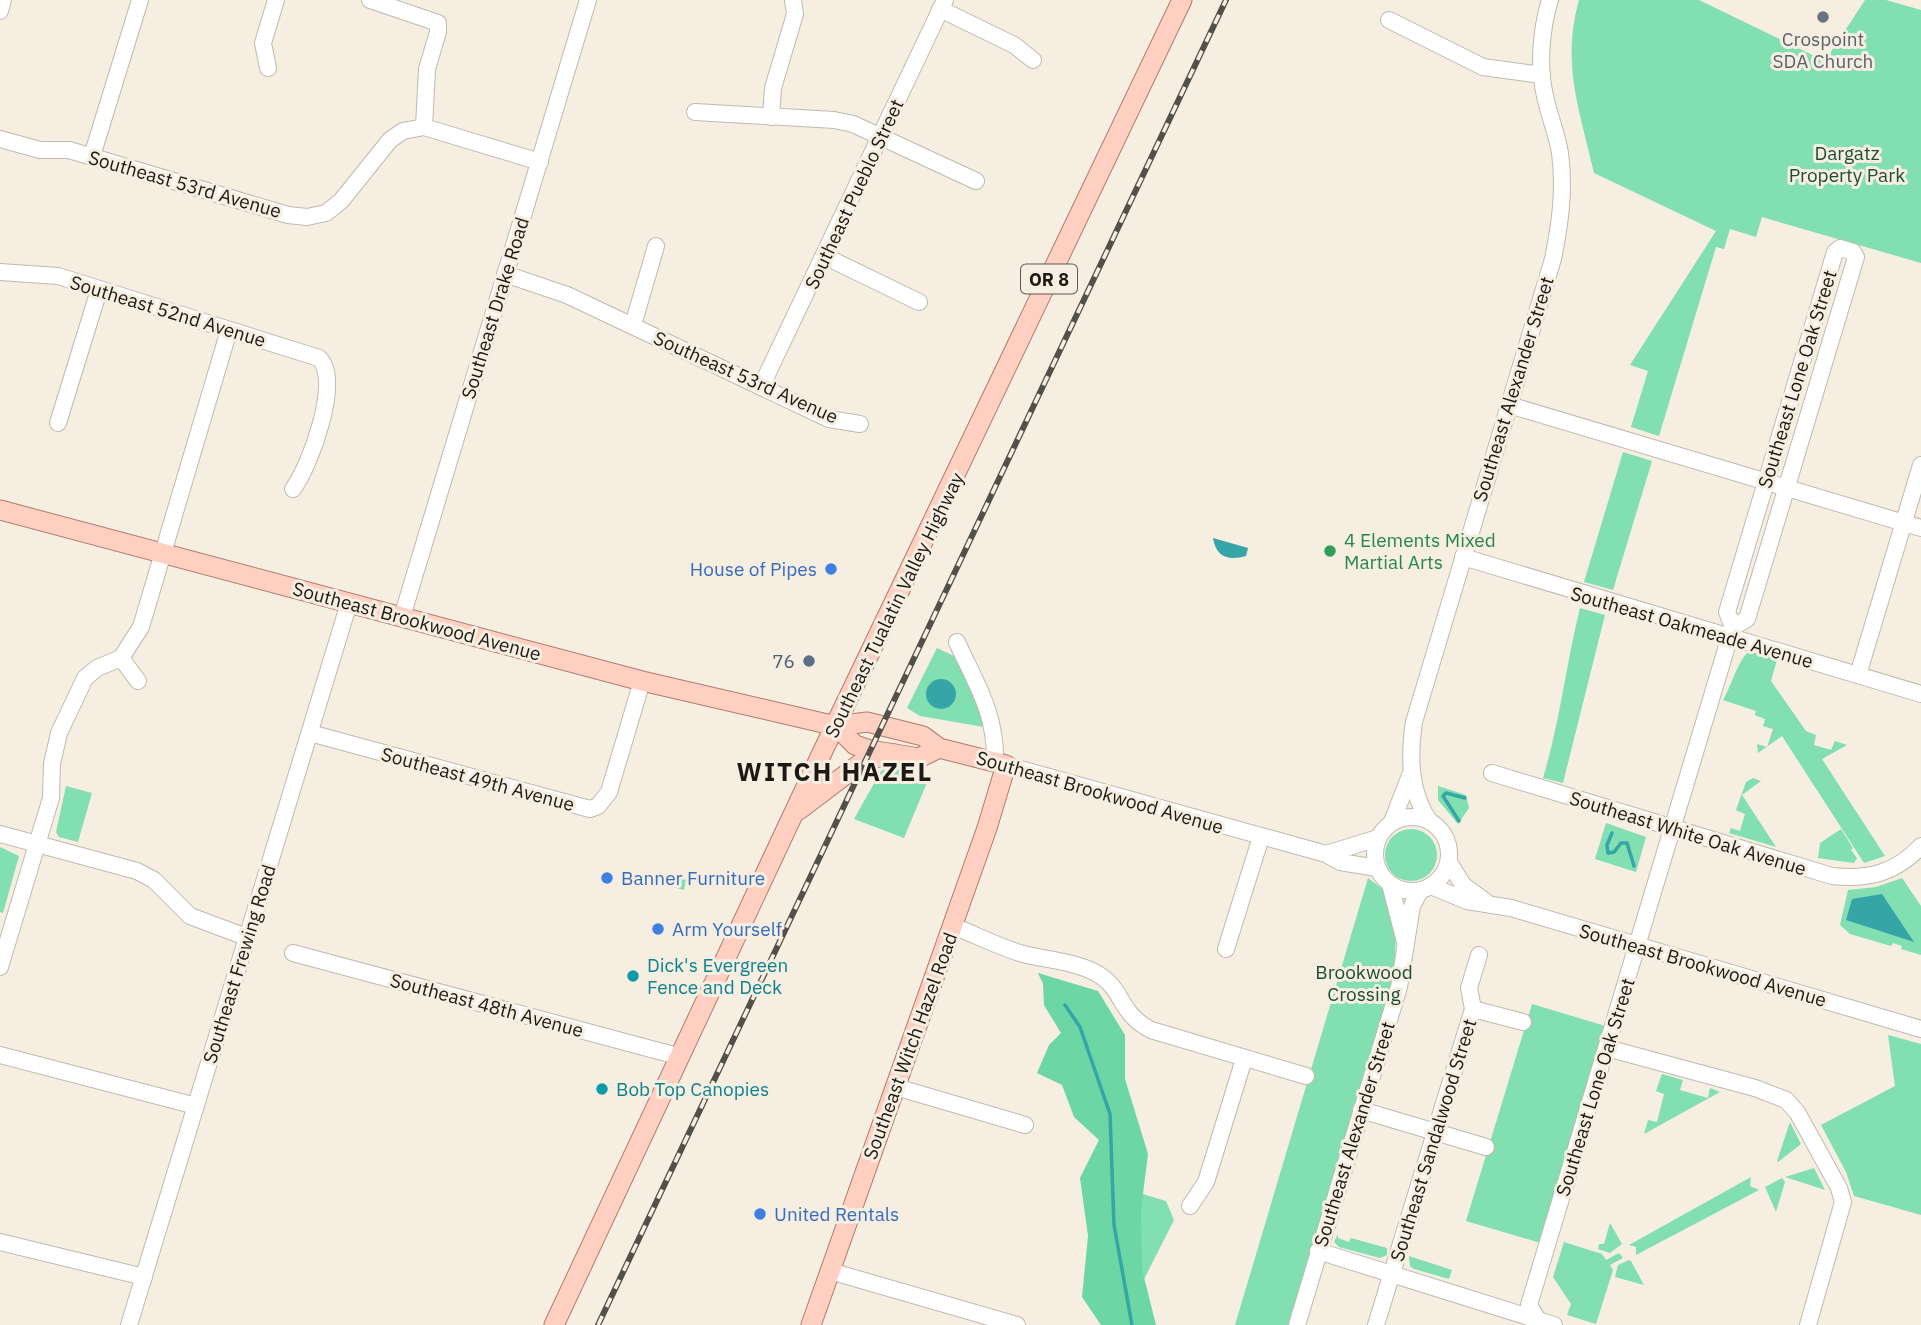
<svg xmlns="http://www.w3.org/2000/svg" width="1921" height="1325" font-family="'IBM Plex Sans',sans-serif">
	<style>
		.green { fill: #81dfb2 }
		.forest { fill: #6cd6a5 }
		.water { fill: #35a5a8 }
		.lines { fill: none; stroke-linecap: round; stroke-linejoin: round }
		.stream { stroke: #35a5a8; stroke-width: 3.5 }
		.minor-casing { stroke: #c0baae; stroke-width: 18 }
		.major-casing { stroke: #b07b6b; stroke-width: 21 }
		.minor { stroke: #fff; stroke-width: 16 }
		.major { stroke: #ffd0c2; stroke-width: 19 }
		.rail-casing { stroke: #534f49; stroke-width: 6 }
		.rail { stroke: #f5eee1; stroke-width: 3.5; stroke-dasharray: 10; stroke-linecap: butt }
		.worship-dot { fill: #6b7280; stroke: #f5eee1; stroke-width: 2.5 }
		.leisure-dot { fill: #2e9e5b; stroke: #f5eee1; stroke-width: 2.5 }
		.shop-dot { fill: #3f7fe0; stroke: #f5eee1; stroke-width: 2.5 }
		.service-dot { fill: #5c6f8a; stroke: #f5eee1; stroke-width: 2.5 }
		.culture-dot { fill: #0f9aa8; stroke: #f5eee1; stroke-width: 2.5 }
		.labels { text-anchor: middle; dominant-baseline: central; stroke-width: 6; stroke-linejoin: round; paint-order: stroke }
		.shield { fill: #f5eee1; stroke: #5d5952; stroke-width: 2 }
		.shield-label { font-size: 18px; font-weight: bold; fill: #1c1915 }
		.worship-label { font-size: 19px; fill: #5b616d; stroke: #f5eee1 }
		.park-label { font-size: 19px; fill: #1f4c37; stroke: #f5eee1 }
		.street-label { font-size: 19px; fill: #1c1915; stroke: #f5eee1 }
		.leisure-label { font-size: 19px; fill: #27864d; stroke: #f5eee1; text-anchor: start }
		.shop-label { font-size: 19px; fill: #366cbe; stroke: #f5eee1; text-anchor: start }
		.service-label { font-size: 19px; fill: #4e5e75; stroke: #f5eee1; text-anchor: end }
		.culture-label { font-size: 19px; fill: #0d838f; stroke: #f5eee1; text-anchor: start }
		.district-label { font-size: 26px; font-weight: bold; letter-spacing: 2px; fill: #1c1915; stroke: #f5eee1 }
	</style>
	<rect width="100%" height="100%" fill="#f5eee1"/>
	<g class="green">
		<path d="M1579,0H1699L1825,61L1865,0H1886L1921,10V263L1762,217L1756,237L1730,229L1724,249L1716,247L1659,436L1631,427L1648,371L1630,365L1716,231L1594,173C1580,111 1561,64 1579,0Z"/>
		<polygon points="1623,452 1652,461 1613,590 1584,582"/>
		<path d="M1580,608L1605,615L1563,783L1543,778C1560,722 1566,664 1580,608Z"/>
		<polygon points="937,648 956,657 986,719 984,727 920,716 907,708"/>
		<path d="M1751,651L1777,660L1771,681L1806,731L1816,735L1814,745L1831,750L1835,741L1847,745L1822,759L1885,856L1864,863L1782,736L1758,753L1757,744L1767,747L1773,729L1763,726L1765,719L1755,715L1756,711L1723,700C1731,687 1740,654 1751,651Z"/>
		<polygon points="889,767 915,773 914,778 928,780 904,838 854,819 881,771"/>
		<polygon points="1753,778 1761,781 1742,795 1776,847 1729,833 1731,828 1740,831 1745,814 1736,810 1746,782"/>
		<polygon points="66,786 92,793 78,842 59,837 56,832"/>
		<polygon points="1438,786 1466,795 1469,808 1458,824 1438,800"/>
		<polygon points="1606,823 1646,837 1636,872 1595,859"/>
		<polygon points="1841,829 1853,848 1851,850 1857,858 1854,863 1818,858 1820,843"/>
		<circle cx="1411" cy="855" r="26"/>
		<polygon points="0,847 19,856 3,913 0,912"/>
		<polygon points="657,872 686,880 684,890 655,882"/>
		<polygon points="1368,878 1389,894 1396,925 1395,962 1390,988 1288,1325 1235,1325"/>
		<polygon points="1902,878 1921,906 1921,955 1901,949 1902,946 1893,943 1891,946 1850,934 1840,925 1848,890 1876,887"/>
		<polygon points="1532,1004 1609,1027 1544,1244 1466,1221"/>
		<polygon points="1888,1035 1921,1044 1921,1215 1854,1196 1846,1172 1821,1125 1895,1086"/>
		<polygon points="1662,1074 1683,1080 1680,1090 1708,1098 1710,1088 1720,1092 1644,1134 1648,1120 1657,1122 1664,1094 1656,1091"/>
		<polygon points="1790,1122 1801,1144 1778,1162 1777,1161"/>
		<polygon points="1814,1168 1825,1190 1785,1177"/>
		<polygon points="1751,1177 1750,1186 1759,1190 1636,1255 1636,1247 1629,1245"/>
		<polygon points="1782,1178 1785,1182 1776,1212 1765,1187"/>
		<polygon points="1126,1189 1166,1201 1174,1220 1140,1287"/>
		<polygon points="1610,1223 1622,1244 1610,1253 1598,1249 1599,1244 1604,1244"/>
		<polygon points="1338,1234 1338,1238 1349,1242 1351,1238 1387,1248 1387,1255 1380,1258 1339,1247 1334,1242"/>
		<polygon points="1564,1242 1602,1254 1606,1260 1619,1253 1623,1258 1610,1265 1613,1270 1596,1324 1567,1315 1571,1304 1553,1277"/>
		<polygon points="1409,1256 1452,1270 1449,1279 1414,1269 1410,1266"/>
		<polygon points="1629,1260 1631,1261 1644,1285 1615,1277 1618,1265"/>
	</g>
	<polygon class="forest" points="1038,973 1098,991 1125,1035 1125,1079 1148,1154 1141,1210 1142,1269 1156,1325 1101,1325 1082,1297 1088,1236 1080,1178 1099,1140 1074,1117 1062,1085 1037,1073 1049,1045 1061,1033 1044,1005 1043,984"/>
	<g class="water">
		<path d="M1213,538L1248,548L1246,556C1228,561 1216,557 1213,538Z"/>
		<circle cx="941" cy="694" r="15"/>
		<polygon points="1882,894 1914,942 1846,920 1852,899"/>
	</g>
	<g class="lines">
		<g class="stream">
			<polyline points="1459,821 1443,796 1446,793 1465,798"/>
			<polyline points="1612,833 1607,845 1608,853 1614,852 1621,843 1627,843 1634,866"/>
			<polyline points="1065,1005 1080,1027 1110,1114 1114,1225 1132,1325"/>
		</g>
		<g class="minor-casing">
			<g id="minor">
				<polyline points="370,0 438,23 438,32 427,69 424,127"/>
				<polyline points="940,9 1014,45 1033,60"/>
				<polyline points="0,11 3,0"/>
				<polyline points="1389,20 1483,67 1542,75"/>
				<polyline points="268,68 263,43 276,0"/>
				<polyline points="695,112 834,120 853,124 976,181"/>
				<polyline points="771,117 773,88 795,14 793,0"/>
				<polyline points="0,139 40,150 69,150 288,215 307,217 326,213 341,201 390,140 403,131 424,127 540,162"/>
				<polyline points="92,156 140,0"/>
				<polyline points="824,256 919,302"/>
				<path d="M0,272L58,276L319,358C342,380 310,466 293,489"/>
				<polyline points="505,274 567,295 829,419 860,424"/>
				<polyline points="633,325 656,246"/>
				<polyline points="761,387 945,0"/>
				<polyline points="1509,405 1921,528"/>
				<polyline points="58,423 99,290"/>
				<polyline points="1463,557 1921,694"/>
				<polyline points="402,617 588,0"/>
				<path d="M957,642C976,684 996,713 995,761"/>
				<polyline points="121,658 138,681"/>
				<polyline points="1858,675 1921,465"/>
				<polyline points="310,733 590,809 598,806 609,792 642,681"/>
				<polyline points="1006,765 1326,854 1340,862 1377,868"/>
				<path d="M1492,773L1832,876C1868,880 1896,873 1921,846"/>
				<circle cx="1412" cy="854" r="37"/>
				<path d="M1428,819C1409,790 1409,755 1414,722L1553,259C1560,224 1565,189 1560,153C1557,134 1549,115 1545,96C1538,66 1541,29 1550,0"/>
				<polyline points="1392,822 1411,773"/>
				<polyline points="0,834 137,871 154,880 190,916 246,937"/>
				<polyline points="1326,854 1378,838"/>
				<polyline points="1449,862 1463,885 1485,901"/>
				<polyline points="1390,884 1405,942"/>
				<polyline points="1431,886 1467,901 1511,908 1921,1029"/>
				<path d="M953,926C976,935 999,947 1023,954C1048,960 1080,962 1101,976C1124,992 1119,1013 1151,1030L1306,1076"/>
				<polyline points="1226,949 1261,837"/>
				<polyline points="293,953 681,1057"/>
				<polyline points="0,967 51,798 52,764 59,733 85,678 97,668 121,658 141,627 229,330"/>
				<polyline points="1473,1009 1523,1022"/>
				<polyline points="1607,1048 1755,1088 1786,1100 1797,1112 1839,1188 1843,1202 1808,1325"/>
				<polyline points="0,1055 196,1106"/>
				<polyline points="896,1087 1025,1125"/>
				<polyline points="1361,1110 1486,1147"/>
				<polyline points="1190,1206 1206,1182 1244,1059"/>
				<polyline points="0,1242 144,1277"/>
				<polyline points="1318,1251 1554,1325"/>
				<polyline points="830,1271 1017,1325"/>
				<polyline points="129,1325 349,603"/>
				<polyline points="1297,1325 1399,987 1412,906 1420,891"/>
				<polyline points="1376,1325 1473,1009 1469,988 1479,955"/>
				<polyline points="1536,1325 1538,1320 1529,1305 1730,636 1733,627 1727,612 1835,252 1840,248 1853,252 1856,257 1747,619 1733,627"/>
			</g>
		</g>
		<g class="major-casing">
			<g id="major">
				<polyline points="0,510 642,681 836,726 867,722 923,736 939,748 1006,765 987,828 811,1325"/>
				<polyline points="836,726 855,745 870,750 919,758 939,748"/>
				<polyline points="799,810 865,760 895,754"/>
				<polyline points="554,1325 820,757 1182,0"/>
			</g>
		</g>
		<use href="#minor" class="minor"/>
		<use href="#major" class="major"/>
		<g class="rail-casing">
			<polyline id="rail" points="598,1325 1226,0"/>
		</g>
		<use href="#rail" class="rail"/>
	</g>
	<circle class="worship-dot" cx="1823" cy="17" r="7"/>
	<circle class="leisure-dot" cx="1330" cy="551" r="7"/>
	<g class="shop-dot">
		<circle cx="831" cy="569" r="7"/>
		<circle cx="607" cy="878" r="7"/>
		<circle cx="658" cy="929" r="7"/>
		<circle cx="760" cy="1214" r="7"/>
	</g>
	<circle class="service-dot" cx="809" cy="661" r="7"/>
	<g class="culture-dot">
		<circle cx="633" cy="976" r="7"/>
		<circle cx="602" cy="1089" r="7"/>
	</g>
	<g class="labels">
		<rect class="shield" x="1021" y="264.5" width="56" height="29" rx="5"/>
		<g class="shield-label">
			<text x="1049" y="279">OR 8</text>
		</g>
		<g class="worship-label">
			<text x="1823" y="39">Crospoint<tspan x="1823" dy="22">SDA Church</tspan></text>
		</g>
		<g class="park-label">
			<text x="1847" y="153">Dargatz<tspan x="1847" dy="22">Property Park</tspan></text>
			<text x="1364" y="972">Brookwood<tspan x="1364" dy="22">Crossing</tspan></text>
		</g>
		<g class="street-label">
			<text transform="translate(185 184) rotate(16)">Southeast 53rd Avenue</text>
			<text transform="translate(854 194) rotate(-65)">Southeast Pueblo Street</text>
			<text transform="translate(495 308) rotate(-73)">Southeast Drake Road</text>
			<text transform="translate(168 311) rotate(17)">Southeast 52nd Avenue</text>
			<text transform="translate(746 377) rotate(24)">Southeast 53rd Avenue</text>
			<text transform="translate(1797 379) rotate(-73)">Southeast Lone Oak Street</text>
			<text transform="translate(1513 389) rotate(-73)">Southeast Alexander Street</text>
			<text transform="translate(894 605) rotate(-64)">Southeast Tualatin Valley Highway</text>
			<text transform="translate(417 621) rotate(15)">Southeast Brookwood Avenue</text>
			<text transform="translate(1692 627) rotate(16)">Southeast Oakmeade Avenue</text>
			<text transform="translate(478 779) rotate(15)">Southeast 49th Avenue</text>
			<text transform="translate(1100 792) rotate(16)">Southeast Brookwood Avenue</text>
			<text transform="translate(1688 833) rotate(17)">Southeast White Oak Avenue</text>
			<text transform="translate(239 964) rotate(-73)">Southeast Frewing Road</text>
			<text transform="translate(1703 965) rotate(16)">Southeast Brookwood Avenue</text>
			<text transform="translate(487 1005) rotate(15)">Southeast 48th Avenue</text>
			<text transform="translate(910 1046) rotate(-70)">Southeast Witch Hazel Road</text>
			<text transform="translate(1595 1087) rotate(-73)">Southeast Lone Oak Street</text>
			<text transform="translate(1354 1134) rotate(-73)">Southeast Alexander Street</text>
			<text transform="translate(1433 1140) rotate(-73)">Southeast Sandalwood Street</text>
		</g>
		<g class="leisure-label">
			<text x="1344" y="540">4 Elements Mixed<tspan x="1344" dy="22">Martial Arts</tspan></text>
		</g>
		<g class="shop-label">
			<text x="817" y="569" text-anchor="end">House of Pipes</text>
			<text x="621" y="878">Banner Furniture</text>
			<text x="672" y="929">Arm Yourself</text>
			<text x="774" y="1214">United Rentals</text>
		</g>
		<g class="service-label">
			<text x="795" y="661">76</text>
		</g>
		<g class="culture-label">
			<text x="647" y="965">Dick's Evergreen<tspan x="647" dy="22">Fence and Deck</tspan></text>
			<text x="616" y="1089">Bob Top Canopies</text>
		</g>
		<g class="district-label">
			<text x="835" y="771">WITCH HAZEL</text>
		</g>
	</g>
</svg>
